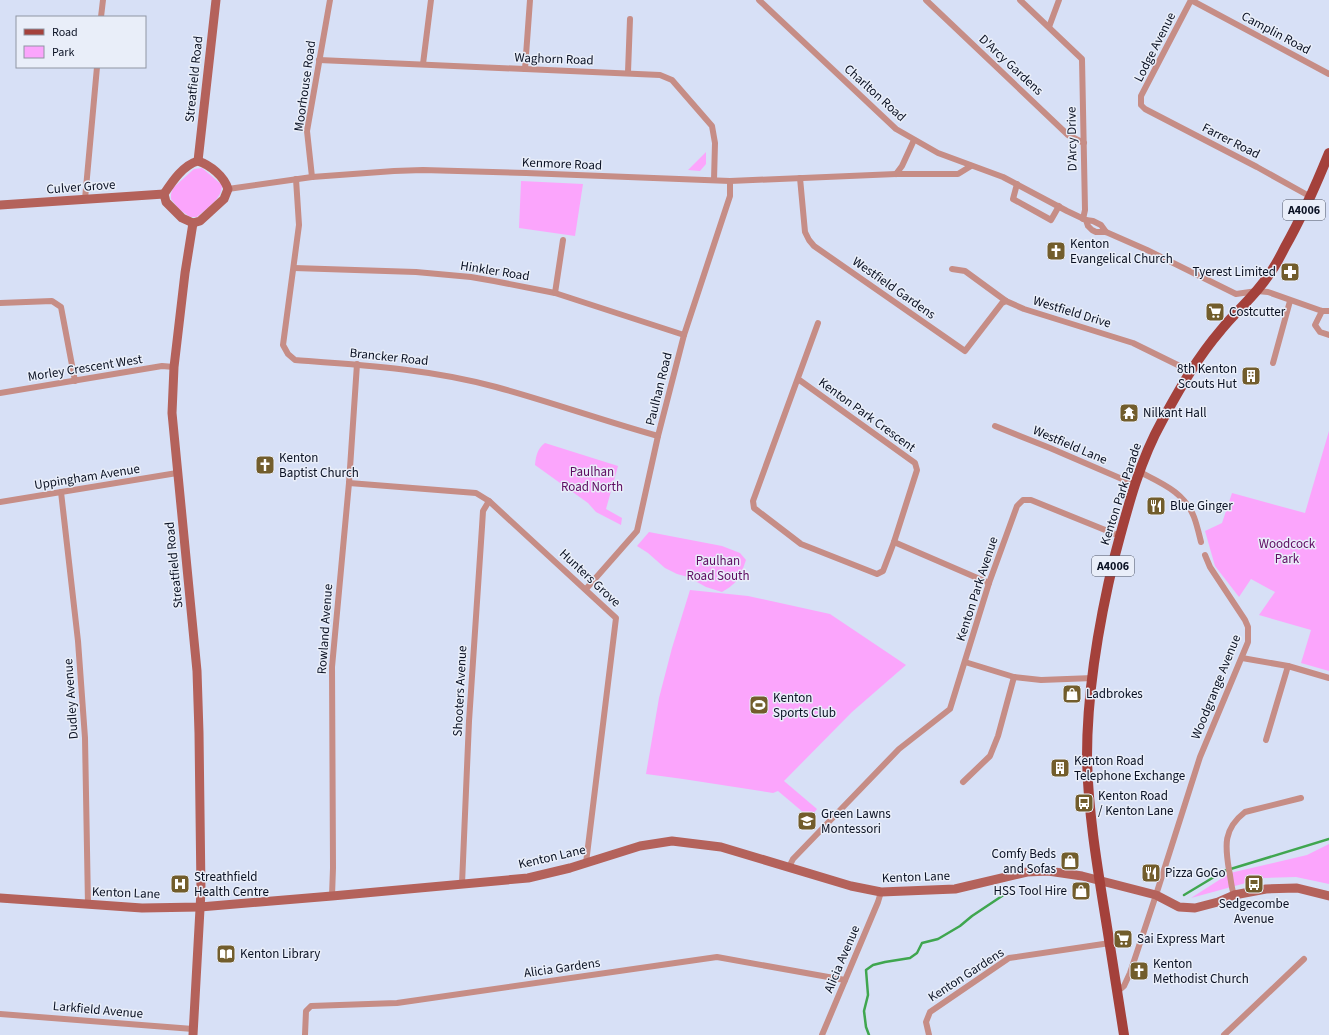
<svg xmlns="http://www.w3.org/2000/svg" width="1329" height="1035" font-family="'Source Sans 3',sans-serif">
	<style>
		.green { fill: #fba5fc }
		.lines { fill: none; stroke-linecap: round; stroke-linejoin: round }
		.stream { stroke: #3fa64f; stroke-width: 2.5 }
		.street { stroke: #c68d86; stroke-width: 6 }
		.secondary { stroke: #b4625b; stroke-width: 9 }
		.primary { stroke: #a4413b; stroke-width: 10 }
		.labels { text-anchor: middle; dominant-baseline: central; stroke-width: 3; stroke-linejoin: round; paint-order: stroke }
		.shield { fill: #e9eef9; stroke: #4d5363; stroke-width: 1 }
		.shield-label { font-size: 12px; font-weight: bold; fill: #0a1123 }
		.street-label { font-size: 13px; fill: #0a1123; stroke: #e9eef9 }
		.poi-label { font-size: 13px; fill: #0a1123; stroke: #e9eef9; text-anchor: start }
		.park-label { font-size: 13px; fill: #5e0b61; stroke: #e9eef9 }
	</style>
	<rect width="100%" height="100%" fill="#d7e0f6"/>
	<g class="green">
		<polygon points="706,152 706,164 700,171 688,170"/>
		<path d="M202,168L222,185C222,199 207,208 197,217H190L179,209L171,199V194L173,188L194,169Z"/>
		<polygon points="521,181 583,184 575,236 519,228"/>
		<polygon points="1329,431 1329,671 1301,663 1311,630 1259,615 1275,592 1251,579 1239,597 1215,566 1205,531 1222,523 1232,493 1305,513"/>
		<path d="M545,443L618,466L606,509L622,518L621,525L596,512L588,503L535,465C536,456 537,449 545,443Z"/>
		<path d="M649,532L722,546L740,553L746,560C740,577 738,583 722,592L706,587L688,577L677,574L665,568L648,553L637,546Z"/>
		<polygon points="690,590 748,596 830,614 906,665 852,712 784,781 817,809 810,818 778,791 773,793 683,779 646,774 659,698 672,648"/>
		<polygon points="1329,844 1329,884 1296,877 1264,878 1191,898 1230,873 1307,855"/>
	</g>
	<g class="lines">
		<g class="stream">
			<polyline points="1184,895 1224,871 1329,839"/>
			<polyline points="869,1035 866,1027 864,1011 868,995 866,970 873,965 885,962 910,958 917,953 922,943 938,939 960,926 972,916 1011,890"/>
		</g>
		<g class="street">
			<polyline points="759,0 896,129 938,153 1003,177 1067,211 1086,220 1093,221 1101,225 1106,232"/>
			<polyline points="926,0 1068,135 1084,143"/>
			<polyline points="1020,0 1082,59 1085,210 1083,219"/>
			<polyline points="1191,0 1141,96 1141,105 1145,109 1257,167 1311,197"/>
			<polyline points="1191,0 1329,74"/>
			<polyline points="101,17 103,0"/>
			<polyline points="1049,27 1059,0"/>
			<polyline points="319,60 660,75 672,80 712,126 715,143 714,180"/>
			<polyline points="423,64 431,0"/>
			<polyline points="525,69 530,0"/>
			<polyline points="628,72 630,19"/>
			<polyline points="896,174 902,166 914,140"/>
			<polyline points="312,177 307,131 330,0"/>
			<polyline points="800,178 805,232 809,240 814,246 965,351 1002,303 1006,301"/>
			<path d="M296,179L299,225L283,345L288,354L295,360C363,365 431,369 496,387C551,402 604,421 658,436"/>
			<polyline points="1017,184 1013,199 1051,220 1059,206"/>
			<polyline points="228,189 312,177 394,171 423,170 526,173 730,181 896,174 958,174 971,166"/>
			<polyline points="85,199 97,67"/>
			<polyline points="1086,220 1088,226 1092,230 1096,232 1106,232 1147,250 1236,294 1257,291 1268,292 1322,311 1329,311"/>
			<polyline points="294,268 416,272 471,277 494,281 555,293 684,335"/>
			<polyline points="952,269 965,271 1006,301 1024,309 1133,343 1190,371"/>
			<polyline points="555,293 563,240"/>
			<polyline points="0,303 52,301 61,307 75,381"/>
			<polyline points="1322,311 1315,325 1320,332 1329,335"/>
			<polyline points="1273,363 1290,301"/>
			<polyline points="798,379 915,463 917,470 894,542 883,571 877,574 801,544 754,508 753,501 818,323"/>
			<polyline points="0,393 162,366 174,367"/>
			<polyline points="995,426 1050,448 1136,485"/>
			<path d="M1140,472C1163,484 1184,492 1194,517C1197,525 1199,534 1201,542"/>
			<polyline points="349,483 476,493 489,501 616,618 586,863"/>
			<polyline points="61,492 78,641 85,738 88,905"/>
			<polyline points="0,502 177,473"/>
			<polyline points="894,542 989,583"/>
			<polyline points="586,589 637,531 658,436 684,335 730,196 730,181"/>
			<polyline points="1242,658 1288,666 1329,678"/>
			<polyline points="965,662 1014,677 1041,680 1093,678"/>
			<polyline points="1266,740 1288,666"/>
			<polyline points="963,782 990,756 998,736 1014,677"/>
			<polyline points="789,867 793,859 899,749 950,709 989,583 1017,506 1023,500 1031,500 1120,536"/>
			<polyline points="462,884 469,721 482,527 483,511 489,501"/>
			<path d="M1234,895C1231,887 1231,879 1229,870C1225,846 1223,829 1245,812L1301,798"/>
			<polyline points="332,896 333,868 332,667 349,483 357,364"/>
			<polyline points="1117,992 1124,986 1130,973 1156,895 1200,757 1248,642 1248,627 1245,620 1210,567 1205,555"/>
			<polyline points="0,1014 193,1029"/>
			<polyline points="305,1035 306,1011 311,1006 397,1003 717,957 845,980"/>
			<polyline points="822,1035 878,902 881,892"/>
			<polyline points="929,1035 926,1022 930,1012 1009,958 1110,943"/>
			<polyline points="1224,1035 1304,959"/>
		</g>
		<g class="secondary">
			<path d="M198,161C210,165 224,176 228,189L224,199L200,221L193,223L182,218L166,202L164,194C172,182 183,165 198,161Z"/>
			<polyline points="198,161 216,0"/>
			<polyline points="0,205 164,194"/>
			<polyline points="193,223 185,273 174,367 172,413 197,671 199,733 201,891 193,1035"/>
			<polyline points="0,898 142,908 200,907 332,896 528,878 570,868 640,846 672,841 721,847 851,886 881,892 955,889 1027,872 1048,871 1082,876 1156,895 1179,907 1195,908 1218,902 1234,895 1266,889 1297,888 1329,896"/>
		</g>
		<path class="primary" d="M1124,1035C1118,999 1113,963 1107,927C1098,871 1088,814 1087,757C1087,690 1099,621 1115,555C1127,510 1139,462 1162,421C1180,388 1197,358 1221,330C1236,311 1255,296 1268,276C1275,267 1280,257 1285,247C1302,217 1316,185 1329,153"/>
	</g>
	<defs>
		<g id="church-square" transform="scale(1)"><rect x="-9" y="-9" width="18" height="18" rx="4" fill="#725d2c" stroke="#e9eef9"/><path d="M-1.2-6h2.4v3.5h3.3v2.4h-3.3V6h-2.4V-.1h-3.3v-2.4h3.3Z" fill="#fff"/></g>
		<g id="pharmacy-square" transform="scale(1)"><rect x="-9" y="-9" width="18" height="18" rx="4" fill="#725d2c" stroke="#e9eef9"/><path d="M-2-6h4v4h4v4h-4v4h-4v-4h-4v-4h4Z" fill="#fff"/></g>
		<g id="supermarket-square" transform="scale(1)"><rect x="-9" y="-9" width="18" height="18" rx="4" fill="#725d2c" stroke="#e9eef9"/><path d="M-6-5.5h2.5l.6 2H6L4.5 2H-2.5L-4.4-4H-6ZM-1.5 3.2a1.3 1.3 0 1 0 .1 0ZM3 3.2a1.3 1.3 0 1 0 .1 0Z" fill="#fff"/></g>
		<g id="building-square" transform="scale(1)"><rect x="-9" y="-9" width="18" height="18" rx="4" fill="#725d2c" stroke="#e9eef9"/><path d="M-4-6H4V6H1V3H-1V6H-4ZM-2.5-4.3h1.7v1.8h-1.7ZM.8-4.3h1.7v1.8H.8ZM-2.5-1h1.7V.8h-1.7ZM.8-1h1.7V.8H.8Z" fill="#fff"/></g>
		<g id="temple-square" transform="scale(1)"><rect x="-9" y="-9" width="18" height="18" rx="4" fill="#725d2c" stroke="#e9eef9"/><path d="M0-6L5-2H3V0L6.5 2.5H4V6H1.5V3h-3V6H-4V2.5H-6.5L-3 0V-2H-5Z" fill="#fff"/></g>
		<g id="restaurant-square" transform="scale(1)"><rect x="-9" y="-9" width="18" height="18" rx="4" fill="#725d2c" stroke="#e9eef9"/><path d="M-5-6h1v4h1v-4h1v4h1v-4h1v5L-1.5 .5V6h-2V.5L-5-1ZM5-6V6H3V1.5H1.5Q1.5-4 5-6Z" fill="#fff"/></g>
		<g id="shop-square" transform="scale(1)"><rect x="-9" y="-9" width="18" height="18" rx="4" fill="#725d2c" stroke="#e9eef9"/><path d="M-5-2.5h2.3a2.7 3.5 0 0 1 5.4 0H5L5.5 6h-11ZM-1.5-2.5h3a1.5 2.3 0 0 0-3 0Z" fill="#fff"/></g>
		<g id="stadium-square" transform="scale(1)"><rect x="-9" y="-9" width="18" height="18" rx="4" fill="#725d2c" stroke="#e9eef9"/><path d="M0-5a6.5 5 0 1 0 0 10a6.5 5 0 1 0 0-10ZM-3.5-1.8h7v3.6h-7Z" fill="#fff"/></g>
		<g id="bus-square" transform="scale(1)"><rect x="-9" y="-9" width="18" height="18" rx="4" fill="#725d2c" stroke="#e9eef9"/><path d="M-5-6H5V4H4V6H2V4H-2V6H-4V4H-5ZM-3.5-4V0h7V-4ZM-3.5 1.2v1.5H-2V1.2ZM2 1.2v1.5H3.5V1.2Z" fill="#fff"/></g>
		<g id="school-square" transform="scale(1)"><rect x="-9" y="-9" width="18" height="18" rx="4" fill="#725d2c" stroke="#e9eef9"/><path d="M0-5L7-2L0 1L-7-2ZM-4 1L0 2.5L4 1V4Q0 6-4 4Z" fill="#fff"/></g>
		<g id="hospital-square" transform="scale(1)"><rect x="-9" y="-9" width="18" height="18" rx="4" fill="#725d2c" stroke="#e9eef9"/><path d="M-5-5h3v3.5h4V-5h3V5h-3V1.5h-4V5h-3Z" fill="#fff"/></g>
		<g id="library-square" transform="scale(1)"><rect x="-9" y="-9" width="18" height="18" rx="4" fill="#725d2c" stroke="#e9eef9"/><path d="M-6-4Q-3-5.5-.7-3.5V5Q-3 3-6 4ZM6-4Q3-5.5 .7-3.5V5Q3 3 6 4Z" fill="#fff"/></g>
	</defs>
	<g fill-rule="evenodd">
		<use href="#church-square" x="1056" y="251"/>
		<use href="#pharmacy-square" x="1290" y="272"/>
		<use href="#supermarket-square" x="1215" y="312"/>
		<use href="#building-square" x="1251" y="376"/>
		<use href="#temple-square" x="1129" y="413"/>
		<use href="#church-square" x="265" y="465"/>
		<use href="#restaurant-square" x="1156" y="506"/>
		<use href="#shop-square" x="1072" y="694"/>
		<use href="#stadium-square" x="759" y="705"/>
		<use href="#building-square" x="1060" y="768"/>
		<use href="#bus-square" x="1084" y="803"/>
		<use href="#school-square" x="807" y="821"/>
		<use href="#shop-square" x="1070" y="861"/>
		<use href="#restaurant-square" x="1151" y="873"/>
		<use href="#hospital-square" x="180" y="884"/>
		<use href="#bus-square" x="1254" y="884"/>
		<use href="#shop-square" x="1081" y="891"/>
		<use href="#supermarket-square" x="1123" y="939"/>
		<use href="#library-square" x="226" y="954"/>
		<use href="#church-square" x="1139" y="971"/>
	</g>
	<g class="labels">
		<g class="shield">
			<rect x="1283" y="200" width="42" height="20" rx="3"/>
			<rect x="1092" y="556" width="42" height="20" rx="3"/>
		</g>
		<g class="shield-label">
			<text x="1304" y="210">A4006</text>
			<text x="1113" y="566">A4006</text>
		</g>
		<g class="street-label">
			<text transform="translate(1276 33) rotate(28)">Camplin Road</text>
			<text transform="translate(1155 47) rotate(-63)">Lodge Avenue</text>
			<text transform="translate(554 59) rotate(2)">Waghorn Road</text>
			<text transform="translate(1011 65) rotate(43)">D'Arcy Gardens</text>
			<text transform="translate(194 79) rotate(-84)">Streatfield Road</text>
			<text transform="translate(305 86) rotate(-82)">Moorhouse Road</text>
			<text transform="translate(875 93) rotate(42)">Charlton Road</text>
			<text transform="translate(1072 139) rotate(-91)">D'Arcy Drive</text>
			<text transform="translate(1231 141) rotate(27)">Farrer Road</text>
			<text transform="translate(562 164) rotate(2)">Kenmore Road</text>
			<text transform="translate(81 187) rotate(-4)">Culver Grove</text>
			<text transform="translate(495 271) rotate(9)">Hinkler Road</text>
			<text transform="translate(894 288) rotate(35)">Westfield Gardens</text>
			<text transform="translate(1072 312) rotate(17)">Westfield Drive</text>
			<text transform="translate(389 357) rotate(6)">Brancker Road</text>
			<text transform="translate(85 368) rotate(-9)">Morley Crescent West</text>
			<text transform="translate(659 389) rotate(-76)">Paulhan Road</text>
			<text transform="translate(867 415) rotate(36)">Kenton Park Crescent</text>
			<text transform="translate(1070 445) rotate(23)">Westfield Lane</text>
			<text transform="translate(87 477) rotate(-9)">Uppingham Avenue</text>
			<text transform="translate(1121 494) rotate(-72)">Kenton Park Parade</text>
			<text transform="translate(174 565) rotate(-96)">Streatfield Road</text>
			<text transform="translate(590 578) rotate(43)">Hunters Grove</text>
			<text transform="translate(977 589) rotate(-72)">Kenton Park Avenue</text>
			<text transform="translate(325 629) rotate(-86)">Rowland Avenue</text>
			<text transform="translate(1216 687) rotate(-68)">Woodgrange Avenue</text>
			<text transform="translate(460 691) rotate(-87)">Shooters Avenue</text>
			<text transform="translate(71 699) rotate(-94)">Dudley Avenue</text>
			<text transform="translate(552 857) rotate(-13)">Kenton Lane</text>
			<text transform="translate(916 877) rotate(-2)">Kenton Lane</text>
			<text transform="translate(126 893) rotate(2)">Kenton Lane</text>
			<text transform="translate(842 959) rotate(-67)">Alicia Avenue</text>
			<text transform="translate(562 968) rotate(-8)">Alicia Gardens</text>
			<text transform="translate(966 975) rotate(-33)">Kenton Gardens</text>
			<text transform="translate(98 1010) rotate(5)">Larkfield Avenue</text>
		</g>
		<g class="poi-label">
			<text x="1070" y="244">Kenton<tspan x="1070" dy="15">Evangelical Church</tspan></text>
			<text x="1276" y="272" text-anchor="end">Tyerest Limited</text>
			<text x="1229" y="312">Costcutter</text>
			<text x="1237" y="369" text-anchor="end">8th Kenton<tspan x="1237" dy="15">Scouts Hut</tspan></text>
			<text x="1143" y="413">Nilkant Hall</text>
			<text x="279" y="458">Kenton<tspan x="279" dy="15">Baptist Church</tspan></text>
			<text x="1170" y="506">Blue Ginger</text>
			<text x="1086" y="694">Ladbrokes</text>
			<text x="773" y="698">Kenton<tspan x="773" dy="15">Sports Club</tspan></text>
			<text x="1074" y="761">Kenton Road<tspan x="1074" dy="15">Telephone Exchange</tspan></text>
			<text x="1098" y="796">Kenton Road<tspan x="1098" dy="15">/ Kenton Lane</tspan></text>
			<text x="821" y="814">Green Lawns<tspan x="821" dy="15">Montessori</tspan></text>
			<text x="1056" y="854" text-anchor="end">Comfy Beds<tspan x="1056" dy="15">and Sofas</tspan></text>
			<text x="1165" y="873">Pizza GoGo</text>
			<text x="194" y="877">Streathfield<tspan x="194" dy="15">Health Centre</tspan></text>
			<text x="1067" y="891" text-anchor="end">HSS Tool Hire</text>
			<text x="1254" y="904" text-anchor="middle">Sedgecombe<tspan x="1254" dy="15">Avenue</tspan></text>
			<text x="1137" y="939">Sai Express Mart</text>
			<text x="240" y="954">Kenton Library</text>
			<text x="1153" y="964">Kenton<tspan x="1153" dy="15">Methodist Church</tspan></text>
		</g>
		<g class="park-label">
			<text x="592" y="472">Paulhan<tspan x="592" dy="15">Road North</tspan></text>
			<text x="1287" y="544">Woodcock<tspan x="1287" dy="15">Park</tspan></text>
			<text x="718" y="561">Paulhan<tspan x="718" dy="15">Road South</tspan></text>
		</g>
	</g>
	<rect x="16" y="16" width="130" height="52" fill="#e9eef9" stroke="#9096a3"/>
	<rect x="24" y="29" width="20" height="6" fill="#a4413b" stroke="#9096a3"/>
	<text x="52" y="36" font-size="12" fill="#0a1123">Road</text>
	<rect x="24" y="46" width="20" height="12" fill="#fba5fc" stroke="#9096a3"/>
	<text x="52" y="56" font-size="12" fill="#0a1123">Park</text>
</svg>
